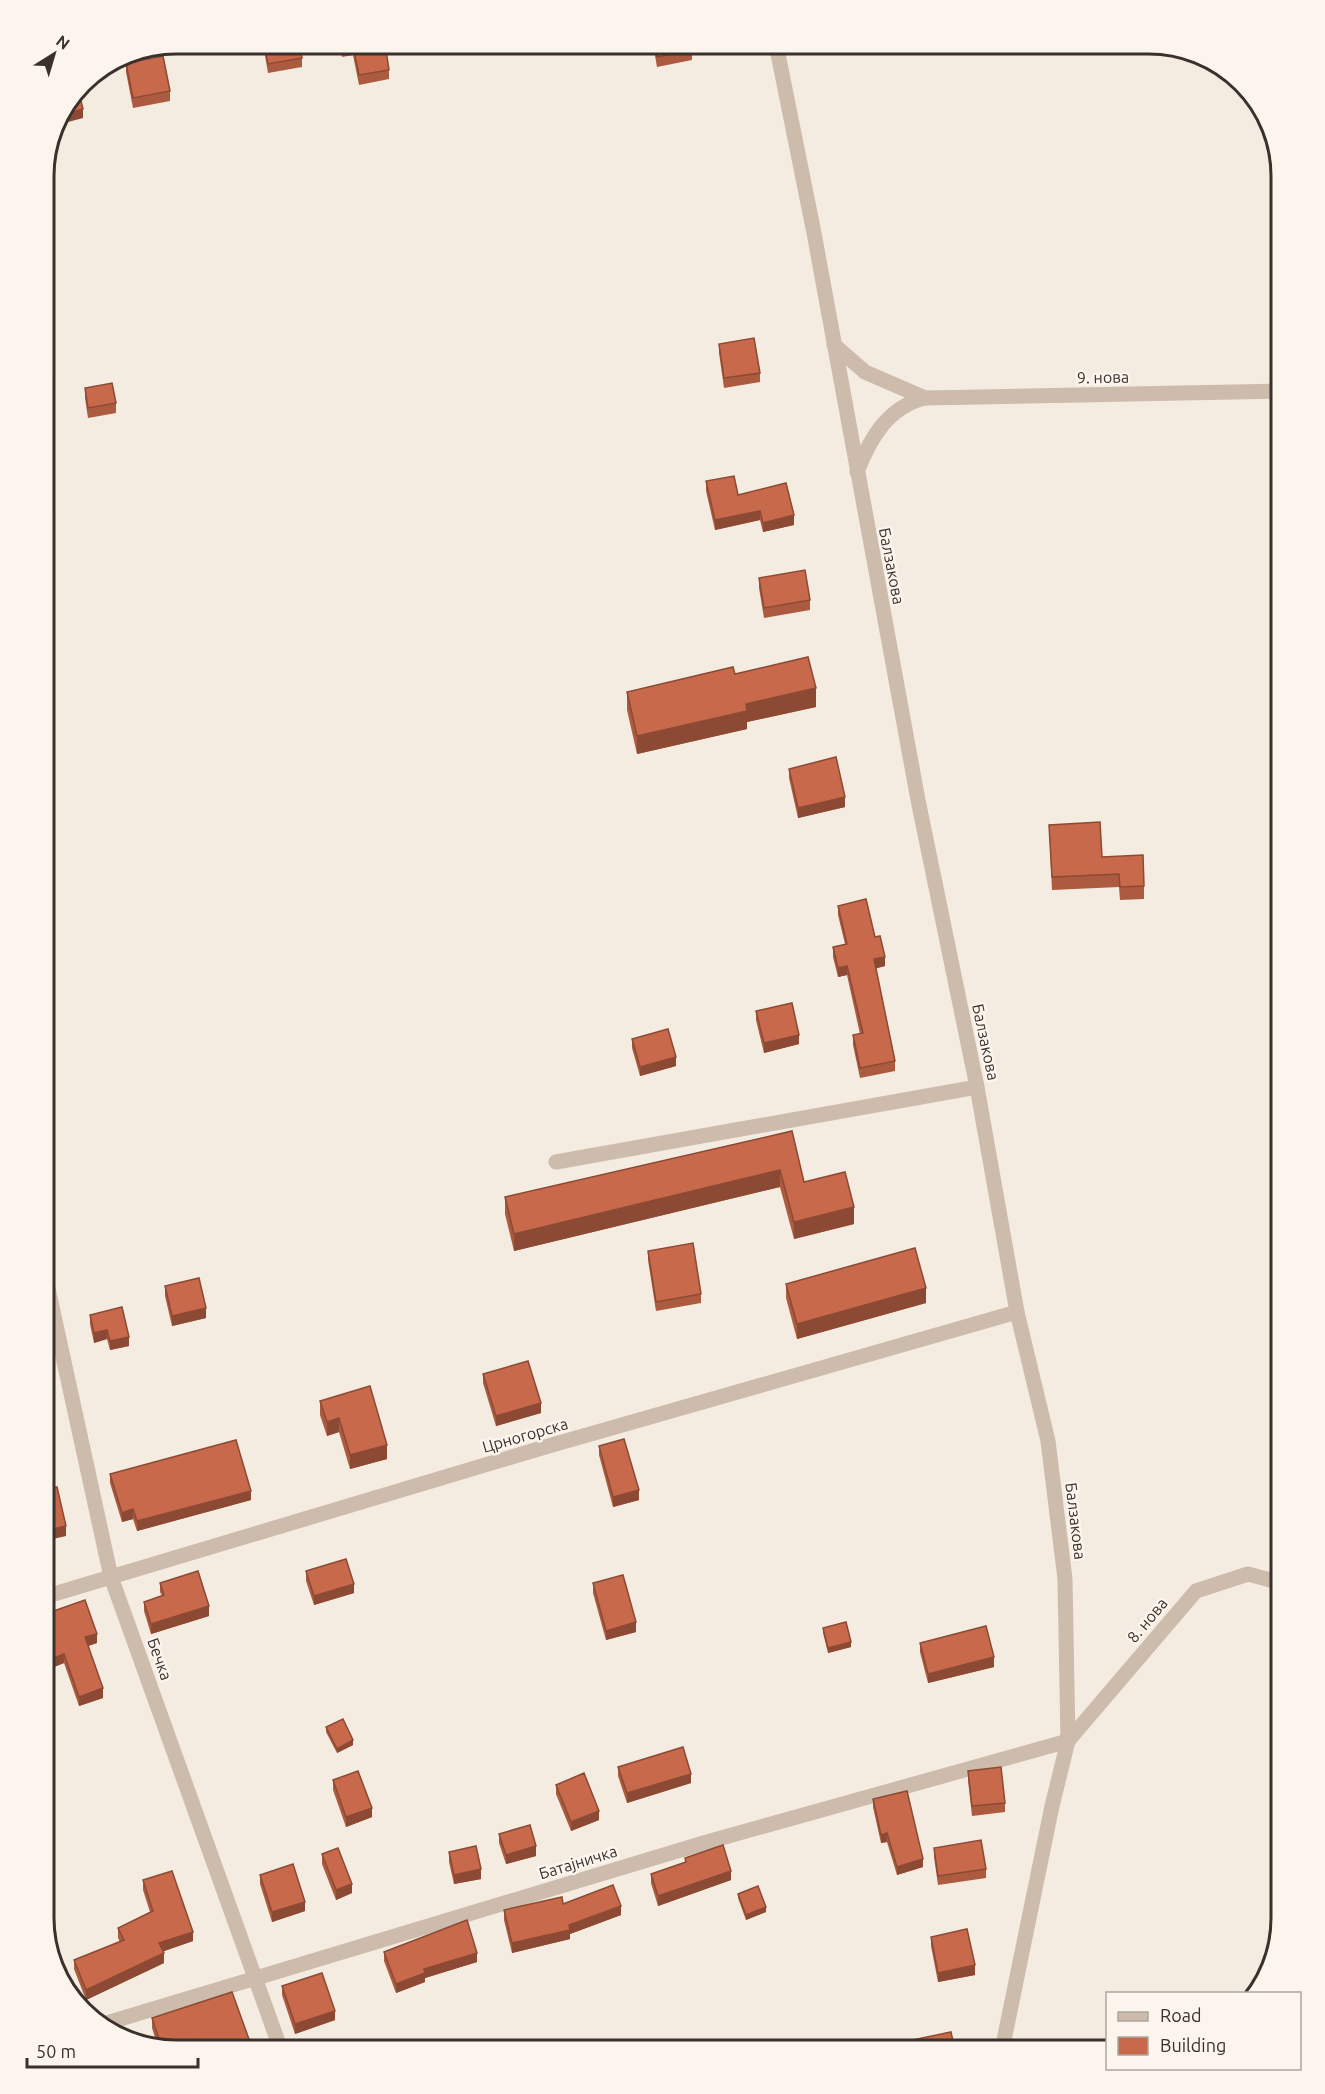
<svg xmlns="http://www.w3.org/2000/svg" width="1325" height="2094" font-family="Ubuntu,sans-serif">
	<style>
		.lines { fill: none; stroke-linecap: round; stroke-linejoin: round }
		.minor { stroke: #cdbbac; stroke-width: 15 }
		.wall { fill: #ac5a40 }
		.shaded-wall { fill: #8c4a34 }
		.building { fill: #c8694b; stroke: #8c4a34; stroke-width: 1.5 }
		.labels { text-anchor: middle; dominant-baseline: central; stroke-width: 5; stroke-linejoin: round; paint-order: stroke }
		.street-label { font-size: 16px; fill: #3b302b; stroke: #fbf5ee }
		.rim { fill: none; stroke: #3b302b; stroke-width: 3 }
	</style>
	<rect width="100%" height="100%" fill="#f4ebe1"/>
	<g class="lines">
		<g class="minor">
			<polyline points="776,44 814,233 918,800 977,1087 1017,1312 1048,1441 1065,1579 1068,1741 1052,1806 1002,2050"/>
			<polyline points="834,345 865,372 925,398"/>
			<path d="M857,472C870,438 888,407 925,398L1281,391"/>
			<polyline points="556,1162 977,1087"/>
			<polyline points="44,1270 111,1577 281,2050"/>
			<polyline points="44,1597 545,1447 1017,1312"/>
			<polyline points="100,2025 707,1842 1068,1741 1196,1591 1248,1574 1281,1583"/>
		</g>
	</g>
	<g class="wall">
		<polygon points="263,44 300,44 302,58 302,67 268,73"/>
		<polygon points="339,44 398,44 398,46 386,48 389,70 389,79 359,85 353,55 342,57"/>
		<polygon points="653,44 691,44 692,50 692,60 657,67"/>
		<polygon points="126,63 170,91 170,101 133,108 126,72"/>
		<polygon points="719,344 760,373 760,382 724,388 719,353"/>
		<polygon points="85,388 116,403 116,413 88,418 85,398"/>
		<polygon points="706,481 794,525 763,532 760,520 715,530 706,491"/>
		<polygon points="759,578 810,600 810,610 764,618 759,588"/>
		<polygon points="735,674 816,707 747,722 747,729 637,754 627,710 627,692"/>
		<polygon points="789,769 845,807 798,818 789,778"/>
		<polygon points="1049,825 1102,857 1144,886 1144,899 1120,900 1119,887 1052,890"/>
		<polygon points="838,906 875,937 885,966 876,968 895,1061 895,1071 860,1078 853,1045 853,1035 860,1034 847,975 838,977 833,957 833,947 845,944 838,915"/>
		<polygon points="756,1011 799,1044 764,1053 756,1020"/>
		<polygon points="632,1039 676,1066 640,1076 632,1048"/>
		<polygon points="792,1131 804,1182 854,1224 794,1239 780,1187 514,1251 505,1214 505,1197"/>
		<polygon points="648,1251 701,1294 701,1303 656,1311 648,1260"/>
		<polygon points="786,1284 926,1303 797,1339 786,1298"/>
		<polygon points="165,1286 206,1318 172,1326 165,1296"/>
		<polygon points="90,1315 129,1346 110,1350 107,1339 94,1343 90,1324"/>
		<polygon points="483,1374 541,1413 496,1426 483,1383"/>
		<polygon points="320,1401 387,1459 350,1469 339,1432 327,1436 320,1415"/>
		<polygon points="599,1446 639,1500 613,1507 599,1455"/>
		<polygon points="110,1474 251,1500 137,1531 133,1519 122,1522 110,1483"/>
		<polygon points="306,1571 354,1593 314,1605 306,1581"/>
		<polygon points="160,1583 209,1616 151,1634 144,1611 144,1602 162,1596 160,1592"/>
		<polygon points="593,1583 636,1632 606,1640 593,1593"/>
		<polygon points="44,1601 48,1613 97,1643 88,1646 103,1698 79,1706 64,1663 44,1671"/>
		<polygon points="823,1628 851,1647 828,1653 823,1633"/>
		<polygon points="920,1643 994,1667 928,1683 920,1652"/>
		<polygon points="326,1727 353,1745 337,1753 326,1732"/>
		<polygon points="618,1767 691,1783 627,1803 618,1776"/>
		<polygon points="968,1771 1005,1803 1005,1812 972,1816 968,1780"/>
		<polygon points="333,1780 372,1817 346,1827 333,1790"/>
		<polygon points="556,1785 599,1820 571,1831 556,1794"/>
		<polygon points="873,1799 923,1867 897,1875 887,1842 881,1843 873,1807"/>
		<polygon points="499,1834 536,1856 506,1864 499,1843"/>
		<polygon points="934,1848 986,1869 986,1878 938,1885 934,1857"/>
		<polygon points="449,1852 481,1879 454,1884 449,1862"/>
		<polygon points="322,1854 352,1893 336,1900 322,1864"/>
		<polygon points="685,1858 731,1880 658,1906 651,1883 651,1874 685,1862"/>
		<polygon points="260,1875 305,1911 272,1922 260,1884"/>
		<polygon points="143,1880 193,1941 163,1951 164,1963 86,2000 74,1969 74,1960 120,1942 118,1938 118,1928 150,1912 143,1890"/>
		<polygon points="738,1894 766,1912 746,1920 738,1898"/>
		<polygon points="563,1904 621,1915 570,1934 570,1939 512,1953 504,1920 504,1910"/>
		<polygon points="931,1937 975,1975 938,1982 931,1946"/>
		<polygon points="384,1952 477,1962 425,1978 425,1982 396,1993 384,1961"/>
		<polygon points="282,1986 335,2020 295,2034 282,1995"/>
		<polygon points="152,2018 250,2050 199,2050 198,2048 193,2050 167,2050 158,2047 152,2028"/>
	</g>
	<g class="shaded-wall">
		<polygon points="83,109 83,118 53,126 60,115"/>
		<polygon points="760,511 760,520 715,530 715,520"/>
		<polygon points="794,515 794,525 763,532 763,523"/>
		<polygon points="816,688 816,707 747,722 747,729 637,754 637,736 746,704"/>
		<polygon points="845,797 845,807 798,818 798,808"/>
		<polygon points="885,957 885,966 874,969 874,959"/>
		<polygon points="847,966 847,975 838,977 838,968"/>
		<polygon points="799,1035 799,1044 764,1053 764,1043"/>
		<polygon points="676,1057 676,1066 640,1076 640,1067"/>
		<polygon points="780,1170 780,1187 514,1251 514,1234"/>
		<polygon points="854,1207 854,1224 794,1239 794,1222"/>
		<polygon points="926,1288 926,1303 797,1339 797,1324"/>
		<polygon points="206,1308 206,1318 172,1326 172,1316"/>
		<polygon points="107,1330 107,1339 94,1343 94,1333"/>
		<polygon points="129,1337 129,1346 110,1350 110,1341"/>
		<polygon points="541,1403 541,1413 496,1426 496,1416"/>
		<polygon points="339,1418 339,1432 327,1436 327,1422"/>
		<polygon points="387,1445 387,1459 350,1469 350,1455"/>
		<polygon points="639,1490 639,1500 613,1507 613,1497"/>
		<polygon points="251,1491 251,1500 137,1531 137,1521"/>
		<polygon points="133,1509 133,1519 122,1522 122,1513"/>
		<polygon points="66,1526 66,1536 44,1541 44,1531"/>
		<polygon points="354,1584 354,1593 314,1605 314,1596"/>
		<polygon points="209,1606 209,1616 151,1634 151,1624"/>
		<polygon points="636,1622 636,1632 606,1640 606,1631"/>
		<polygon points="97,1634 97,1643 85,1647 85,1637"/>
		<polygon points="851,1642 851,1647 828,1653 828,1648"/>
		<polygon points="64,1654 64,1663 44,1671 44,1662"/>
		<polygon points="994,1657 994,1667 928,1683 928,1674"/>
		<polygon points="103,1688 103,1698 79,1706 79,1697"/>
		<polygon points="353,1740 353,1745 337,1753 337,1749"/>
		<polygon points="691,1774 691,1783 627,1803 627,1793"/>
		<polygon points="372,1808 372,1817 346,1827 346,1817"/>
		<polygon points="599,1811 599,1820 571,1831 571,1822"/>
		<polygon points="887,1833 887,1842 881,1843 881,1835"/>
		<polygon points="536,1846 536,1856 506,1864 506,1855"/>
		<polygon points="923,1859 923,1867 897,1875 897,1867"/>
		<polygon points="481,1869 481,1879 454,1884 454,1875"/>
		<polygon points="731,1871 731,1880 658,1906 658,1896"/>
		<polygon points="352,1884 352,1893 336,1900 336,1890"/>
		<polygon points="305,1902 305,1911 272,1922 272,1912"/>
		<polygon points="621,1906 621,1915 570,1934 570,1939 512,1953 512,1943 569,1925"/>
		<polygon points="766,1907 766,1912 746,1920 746,1915"/>
		<polygon points="193,1932 193,1941 159,1953 159,1943"/>
		<polygon points="164,1953 164,1963 86,2000 86,1990"/>
		<polygon points="477,1953 477,1962 425,1978 425,1982 396,1993 396,1984 424,1969"/>
		<polygon points="975,1965 975,1975 938,1982 938,1973"/>
		<polygon points="335,2011 335,2020 295,2034 295,2024"/>
		<polygon points="198,2039 198,2048 193,2050 167,2050"/>
		<polygon points="250,2042 250,2050 233,2050 233,2048"/>
	</g>
	<g class="building">
		<polygon points="264,44 300,44 302,58 268,64"/>
		<polygon points="341,44 385,44 389,70 359,75 353,46 342,48"/>
		<polygon points="655,44 691,44 692,50 657,57"/>
		<polygon points="163,56 170,91 133,98 126,63"/>
		<polygon points="78,89 83,109 60,115"/>
		<polygon points="754,338 760,373 724,378 719,344"/>
		<polygon points="112,383 116,403 88,408 85,388"/>
		<polygon points="734,476 738,495 786,483 794,515 763,523 760,511 715,520 706,481"/>
		<polygon points="805,570 810,600 764,608 759,578"/>
		<polygon points="808,657 816,688 746,704 747,711 637,736 627,692 733,667 735,674"/>
		<polygon points="836,757 845,797 798,808 789,769"/>
		<polygon points="1100,822 1102,857 1143,855 1144,886 1120,887 1119,874 1052,877 1049,825"/>
		<polygon points="866,899 875,937 880,936 885,957 874,959 895,1061 860,1068 853,1035 863,1033 847,966 838,968 833,947 847,944 838,906"/>
		<polygon points="792,1003 799,1035 764,1043 756,1011"/>
		<polygon points="668,1029 676,1057 640,1067 632,1039"/>
		<polygon points="792,1131 804,1182 845,1172 854,1207 794,1222 780,1170 514,1234 505,1197"/>
		<polygon points="693,1243 701,1294 656,1302 648,1251"/>
		<polygon points="915,1248 926,1288 797,1324 786,1284"/>
		<polygon points="199,1278 206,1308 172,1316 165,1286"/>
		<polygon points="122,1307 129,1337 110,1341 107,1330 94,1333 90,1315"/>
		<polygon points="528,1361 541,1403 496,1416 483,1374"/>
		<polygon points="370,1386 387,1445 350,1455 339,1418 327,1422 320,1401"/>
		<polygon points="624,1439 639,1490 613,1497 599,1446"/>
		<polygon points="236,1440 251,1491 137,1521 133,1509 122,1513 110,1474"/>
		<polygon points="57,1487 66,1526 44,1531 44,1490"/>
		<polygon points="346,1559 354,1584 314,1596 306,1571"/>
		<polygon points="198,1571 209,1606 151,1624 144,1602 164,1595 160,1583"/>
		<polygon points="623,1575 636,1622 606,1631 593,1583"/>
		<polygon points="85,1600 97,1634 85,1637 103,1688 79,1697 64,1654 44,1662 44,1601 48,1613"/>
		<polygon points="846,1622 851,1642 828,1648 823,1628"/>
		<polygon points="986,1626 994,1657 928,1674 920,1643"/>
		<polygon points="343,1719 353,1740 337,1749 326,1727"/>
		<polygon points="683,1747 691,1774 627,1793 618,1767"/>
		<polygon points="1001,1767 1005,1803 972,1806 968,1771"/>
		<polygon points="358,1771 372,1808 346,1817 333,1780"/>
		<polygon points="584,1773 599,1811 571,1822 556,1785"/>
		<polygon points="907,1791 923,1859 897,1867 887,1833 881,1835 873,1799"/>
		<polygon points="530,1825 536,1846 506,1855 499,1834"/>
		<polygon points="981,1840 986,1869 938,1876 934,1848"/>
		<polygon points="723,1845 731,1871 658,1896 651,1874 686,1862 685,1858"/>
		<polygon points="476,1846 481,1869 454,1875 449,1852"/>
		<polygon points="338,1848 352,1884 336,1890 322,1854"/>
		<polygon points="293,1864 305,1902 272,1912 260,1875"/>
		<polygon points="172,1871 193,1932 159,1943 164,1953 86,1990 74,1960 124,1940 118,1928 153,1911 143,1880"/>
		<polygon points="613,1885 621,1906 569,1925 570,1930 512,1943 504,1910 562,1897 563,1904"/>
		<polygon points="758,1886 766,1907 746,1915 738,1894"/>
		<polygon points="467,1920 477,1953 424,1969 425,1973 396,1984 384,1952"/>
		<polygon points="967,1929 975,1965 938,1973 931,1937"/>
		<polygon points="322,1973 335,2011 295,2024 282,1986"/>
		<polygon points="232,1992 250,2042 233,2048 234,2050 202,2050 198,2039 167,2050 162,2048 152,2018"/>
		<polygon points="951,2032 955,2050 914,2050 912,2040"/>
	</g>
	<g class="labels">
		<g class="street-label">
			<text transform="translate(1103 377) rotate(-1)">9. нова</text>
			<text transform="translate(892 566) rotate(79)">Балзакова</text>
			<text transform="translate(986 1042) rotate(78)">Балзакова</text>
			<text transform="translate(525 1435) rotate(-16)">Црногорска</text>
			<text transform="translate(1076 1521) rotate(83)">Балзакова</text>
			<text transform="translate(1147 1620) rotate(-50)">8. нова</text>
			<text transform="translate(160 1659) rotate(70)">Бечка</text>
			<text transform="translate(578 1862) rotate(-17)">Батајничка</text>
		</g>
	</g>
	<path d="M0 0H1325V2094H0ZM176 54H1149A122 122 0 0 1 1271 176V1918A122 122 0 0 1 1149 2040H176A122 122 0 0 1 54 1918V176A122 122 0 0 1 176 54Z" fill="#fbf5ee" fill-rule="evenodd"/>
	<path class="rim" d="M176 54H1149A122 122 0 0 1 1271 176V1918A122 122 0 0 1 1149 2040H176A122 122 0 0 1 54 1918V176A122 122 0 0 1 176 54Z"/>
	<rect x="1106" y="1992" width="195" height="78" fill="#fbf5ee" stroke="#aea6a0" stroke-width="1.5"/>
	<rect x="1118" y="2012" width="30" height="9" fill="#cdbbac" stroke="#aea6a0" stroke-width="1.5"/>
	<text x="1160" y="2022" font-size="18" fill="#3b302b">Road</text>
	<rect x="1118" y="2037" width="30" height="18" fill="#c8694b" stroke="#aea6a0" stroke-width="1.5"/>
	<text x="1160" y="2052" font-size="18" fill="#3b302b">Building</text>
	<g transform="translate(54 54) rotate(37)" stroke="#fbf5ee" stroke-width="4.5" paint-order="stroke">
	<path d="M0-4.5L10 22L0 15L-10 22Z" fill="#3b302b"/>
	<text y="-9" font-size="16" font-weight="bold" text-anchor="middle" fill="#3b302b">N</text>
	</g>
	<path d="M27 2058v9h171v-9" fill="none" stroke="#3b302b" stroke-width="3"/>
	<text x="36" y="2058" font-size="18" fill="#3b302b" stroke="#fbf5ee" stroke-width="4.5" paint-order="stroke">50 m</text>
</svg>
